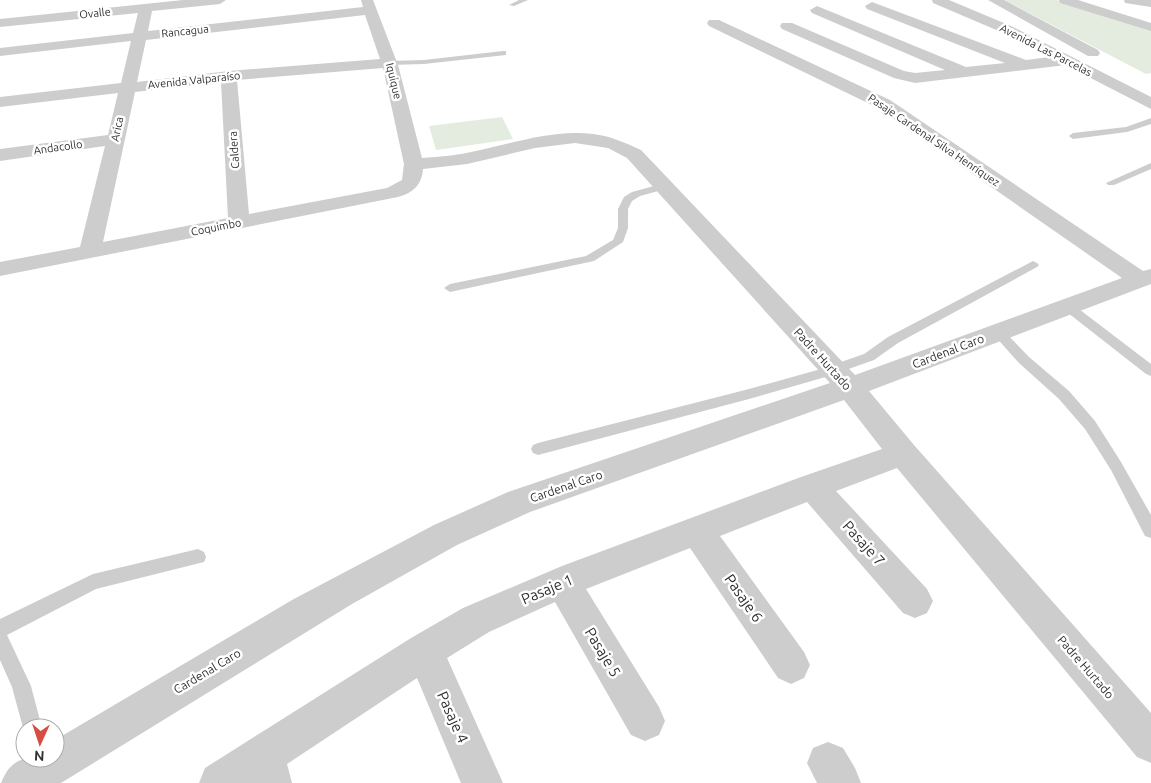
<svg xmlns="http://www.w3.org/2000/svg" width="1151" height="783" font-family="Ubuntu,sans-serif">
	<style>
		.green { fill: #e4ecdf }
		.lines { fill: none; stroke-linecap: round; stroke-linejoin: round }
		.service { fill: #cdcdcd; fill-rule: evenodd }
		.minor { fill: #cdcdcd; fill-rule: evenodd }
		.tertiary { fill: #cdcdcd; fill-rule: evenodd }
		.labels { text-anchor: middle; dominant-baseline: central; stroke-width: 5; stroke-linejoin: round; paint-order: stroke }
		.far-street-label { font-size: 11px; fill: #303030; stroke: #fff }
		.street-label { font-size: 12px; fill: #303030; stroke: #fff }
		.near-street-label { font-size: 15px; fill: #303030; stroke: #fff }
	</style>
	<rect width="100%" height="100%" fill="#fff"/>
	<g class="green">
		<polygon points="1004,0 1057,0 1151,30 1151,73 1146,74"/>
		<polygon points="502,117 513,139 436,150 429,126"/>
	</g>
	<g class="lines">
		<g class="service">
			<polygon points="519,0 528,0 514,6 509,5"/>
			<polygon points="503,51 506,51 506,55 424,64 389,65 385,63 389,61 424,60"/>
			<polygon points="1151,118 1151,124 1127,132 1073,139 1069,136 1073,133 1126,127"/>
			<polygon points="1151,163 1151,169 1114,185 1108,185 1106,183"/>
			<polygon points="665,183 670,186 669,188 640,196 632,201 628,209 628,228 623,242 594,261 450,292 444,288 450,284 586,256 613,240 618,228 618,209 624,197 632,192"/>
			<polygon points="1033,261 1037,263 1039,265 1037,267 898,343 874,360 829,376 749,399 538,455 533,453 531,449 533,445 538,443 749,389 821,369 864,354 888,337"/>
			<polygon points="1067,302 1071,303 1151,364 1151,376 1146,374 1063,309 1061,306"/>
			<polygon points="998,328 1002,329 1029,357 1069,391 1095,421 1121,462 1151,515 1151,538 1145,536 1111,470 1085,429 1059,399 1019,363 994,335 992,332"/>
			<polygon points="198,549 204,552 206,557 204,562 96,589 7,635 31,686 42,728 25,728 25,735 12,687 0,660 0,619 93,574"/>
		</g>
		<g class="minor">
			<path d="M183,0H226L220,4L152,11L148,31L363,7L361,0H373L398,65L422,158C440,157 458,155 476,151C515,143 553,129 593,134C610,136 626,143 641,150L855,375L1122,278L878,108L709,26L707,23L709,20H719L890,100L1143,271L1151,269V284L869,391L914,445L1151,713V763L1137,757L897,468L836,491L927,589L933,601L927,613L915,618L903,613L807,502L720,536L804,652L810,665L804,678L791,684L778,678L690,548L586,589L659,707L665,721L659,735L645,741L631,735L555,602L489,632L447,658L503,783H461L417,678L287,764L292,783H199L205,768L411,638L463,608L562,566L801,477L882,449L844,400L530,512L457,545L352,604L61,783H1C13,754 27,758 55,758V740L292,600L434,525L508,492L830,383L627,158L608,148L575,143L535,148L467,164L423,169C422,185 413,193 398,197L0,276V262L80,247L105,146L0,161V149L108,135L118,93L0,107V97L121,83L131,41L0,56V48L133,33L138,13L0,27V19ZM365,15L380,59L229,71L137,82L146,40ZM383,68L404,164L402,180L387,188L249,214L237,80ZM221,82L228,218L103,242L135,92Z"/>
			<polygon points="1059,0 1078,0 1151,23 1151,31 1060,3"/>
			<polygon points="1124,0 1151,0 1151,7 1125,3"/>
			<polygon points="872,2 1026,60 1066,55 1071,57 1074,60 1071,63 1066,65 915,83 894,78 782,29 780,26 782,23 792,23 904,71 915,73 945,70 812,13 810,10 817,6 966,67 1005,63 867,9 865,6"/>
			<polygon points="828,742 843,748 855,768 861,783 817,783 807,763 813,748"/>
		</g>
		<g class="tertiary">
			<polygon points="932,0 949,0 1011,26 1151,97 1151,109 1001,32 933,3"/>
			<polygon points="988,0 1004,0 1098,50 1100,53 1098,56 1088,56"/>
		</g>
	</g>
	<g class="labels">
		<g class="far-street-label">
			<text transform="translate(95 13) rotate(-6)">Ovalle</text>
			<text transform="translate(185 31) rotate(-6)">Rancagua</text>
			<text transform="translate(1046 50) rotate(27)">Avenida Las Parcelas</text>
			<text transform="translate(194 80) rotate(-6)">Avenida Valparaíso</text>
			<text transform="translate(394 81) rotate(76)">Iquique</text>
			<text transform="translate(117 129) rotate(-78)">Arica</text>
			<text transform="translate(934 140) rotate(34)">Pasaje Cardenal Silva Henríquez</text>
			<text transform="translate(58 147) rotate(-8)">Andacollo</text>
			<text transform="translate(234 150) rotate(-94)">Caldera</text>
			<text transform="translate(216 227) rotate(-11)">Coquimbo</text>
		</g>
		<g class="street-label">
			<text transform="translate(948 351) rotate(-21)">Cardenal Caro</text>
			<text transform="translate(823 359) rotate(48)">Padre Hurtado</text>
			<text transform="translate(566 486) rotate(-19)">Cardenal Caro</text>
			<text transform="translate(1086 667) rotate(49)">Padre Hurtado</text>
			<text transform="translate(207 671) rotate(-31)">Cardenal Caro</text>
		</g>
		<g class="near-street-label">
			<text transform="translate(864 543) rotate(48)">Pasaje 7</text>
			<text transform="translate(547 589) rotate(-23)">Pasaje 1</text>
			<text transform="translate(744 598) rotate(55)">Pasaje 6</text>
			<text transform="translate(603 652) rotate(59)">Pasaje 5</text>
			<text transform="translate(453 717) rotate(66)">Pasaje 4</text>
		</g>
	</g>
	<g transform="translate(40 743) rotate(183)"><circle r="24" fill="#ffffff" stroke="#acacac"/>
	<path d="M0-4L9 19L0 12L-9 19Z" fill="#d84d41"/>
	<text y="-8" font-size="14" font-weight="bold" text-anchor="middle" fill="#303030">N</text>
	</g>
</svg>
